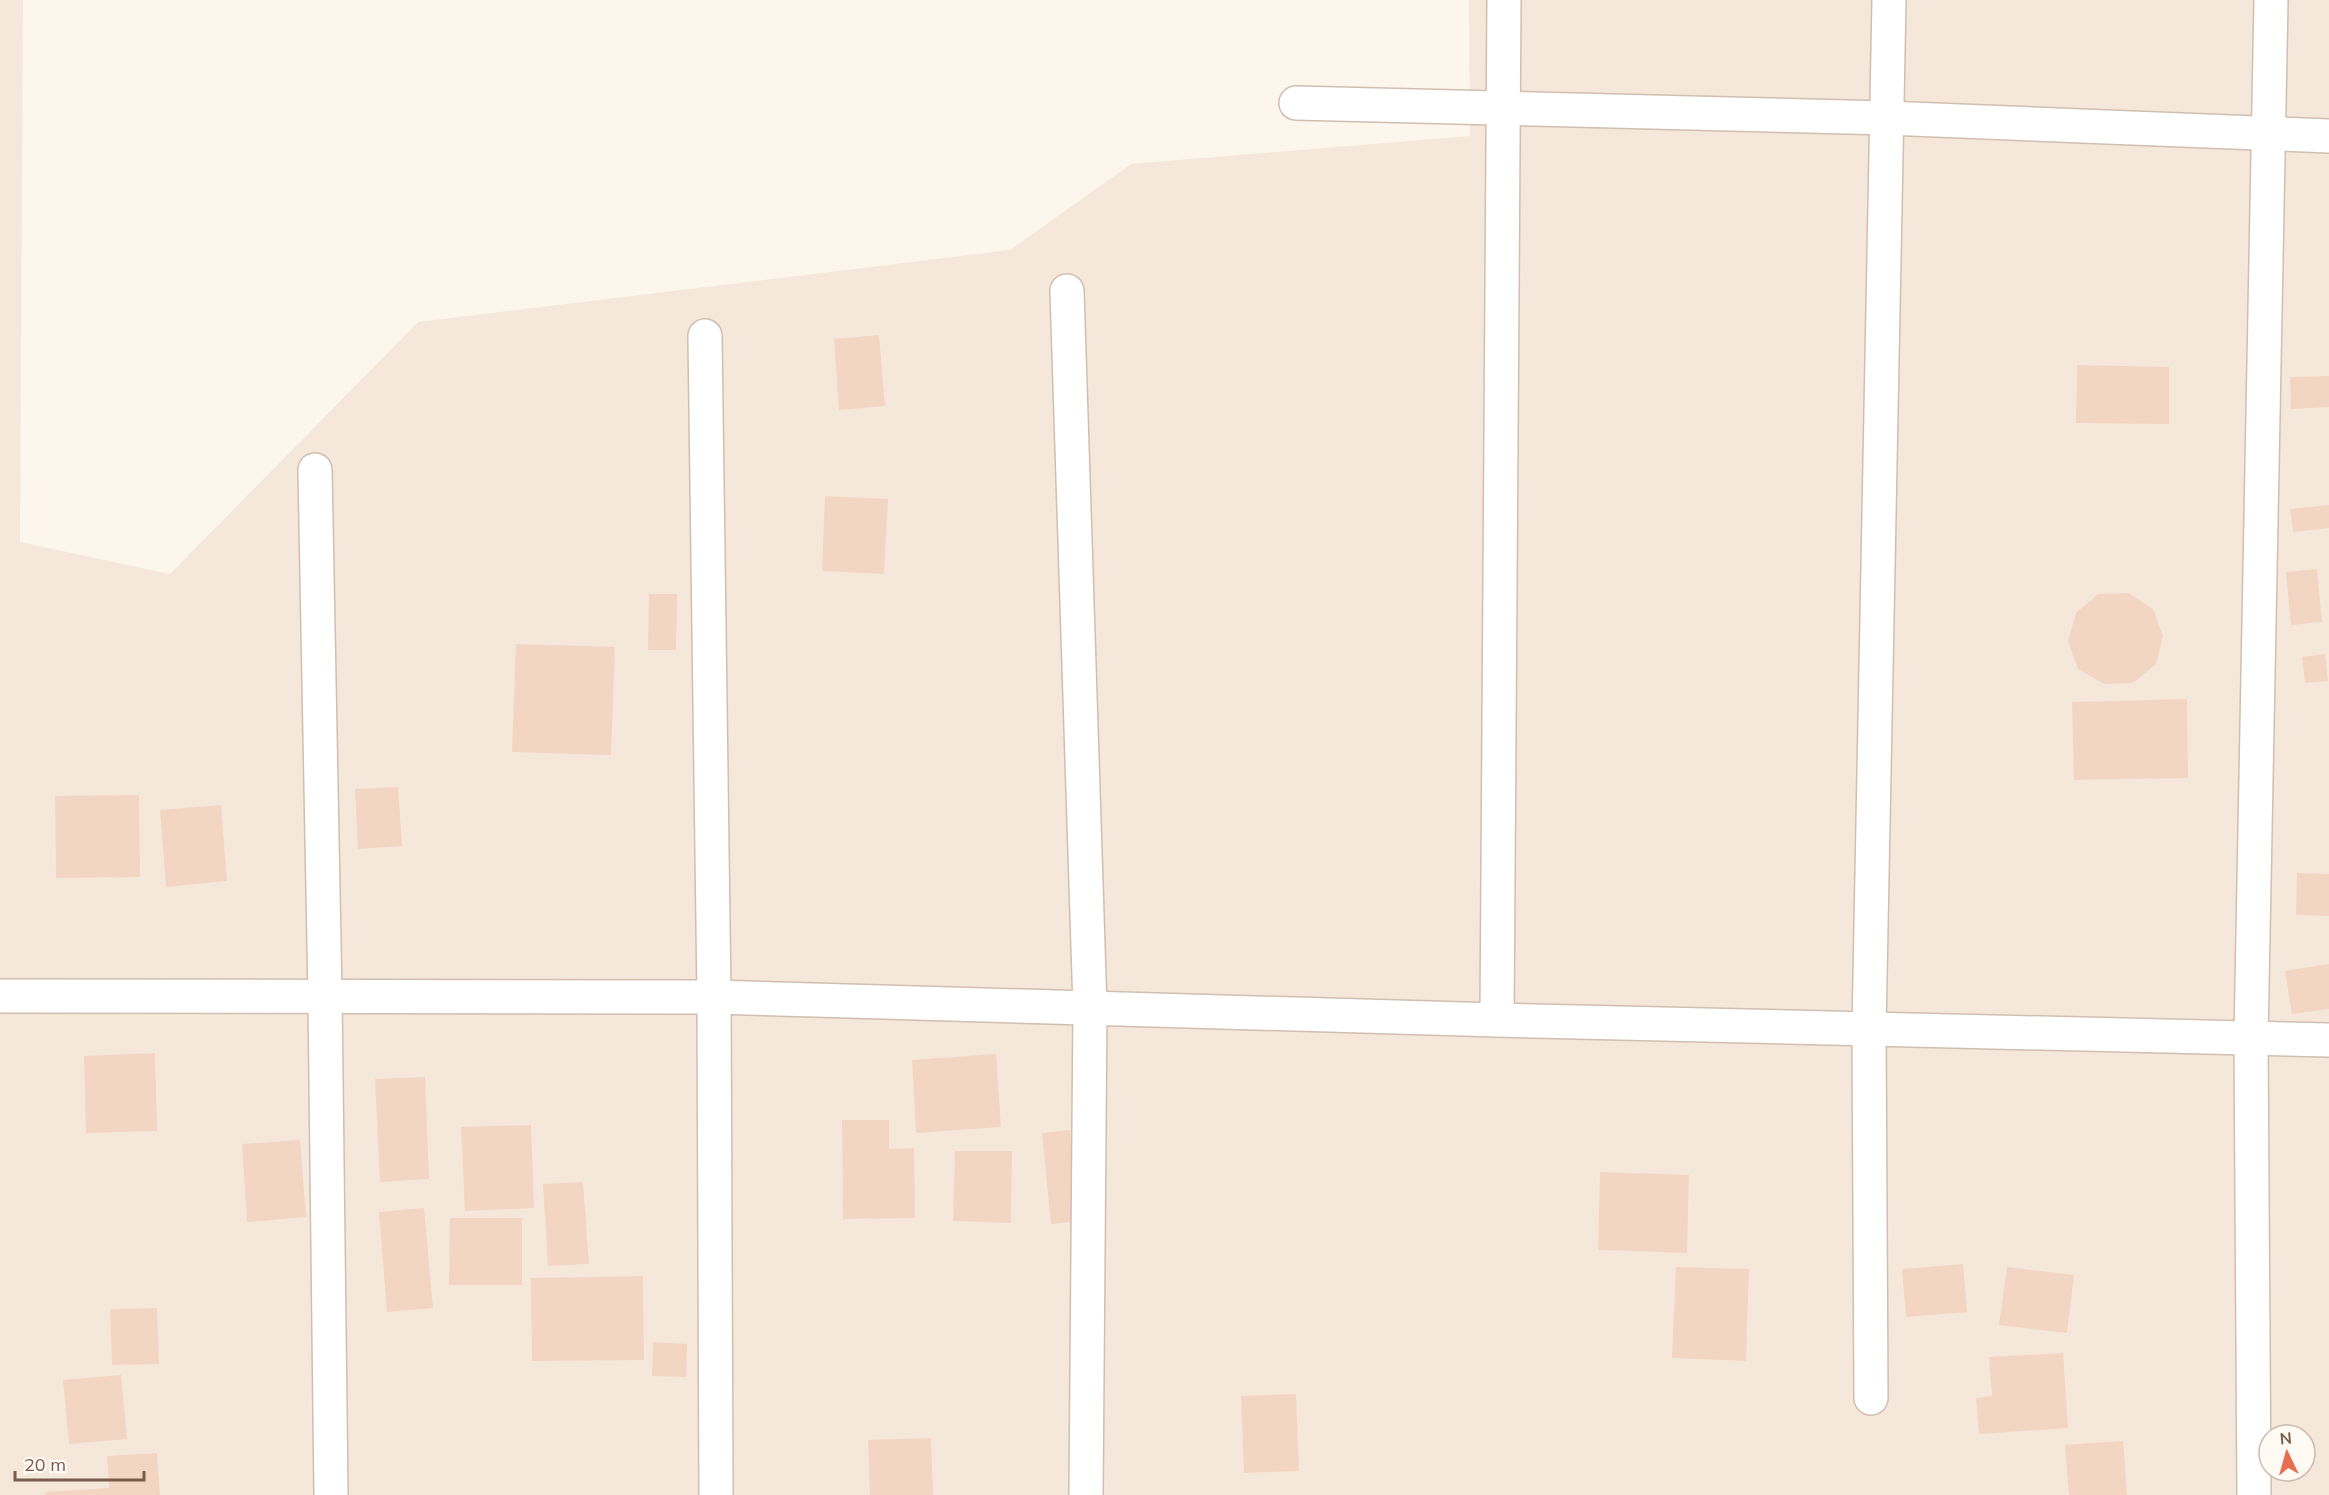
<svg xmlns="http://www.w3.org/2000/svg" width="2329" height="1495" font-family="Mulish,sans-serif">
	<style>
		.residential { fill: #f5e8da; fill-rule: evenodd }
		.building { fill: #f3d5c3 }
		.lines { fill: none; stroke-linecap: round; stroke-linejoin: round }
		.minor-casing { stroke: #d1beb0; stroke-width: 36 }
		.minor { stroke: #fff; stroke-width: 33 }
	</style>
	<rect width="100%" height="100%" fill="#fdf6ec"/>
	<path class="residential" d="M0,0H23L20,542L170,574L418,322L1010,250L1131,164L1470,136L1469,0H2329V1495H0ZM2269,1435H2305V1471H2269Z"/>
	<g class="building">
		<polygon points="879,335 885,406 839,410 834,339"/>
		<polygon points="2077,365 2169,367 2169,424 2076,423"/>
		<polygon points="2329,376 2329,407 2291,409 2290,377"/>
		<polygon points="825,496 888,499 884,574 822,571"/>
		<polygon points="2329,505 2329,528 2293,532 2290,509"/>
		<polygon points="2317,569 2322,622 2291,625 2286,572"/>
		<polygon points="2128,593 2153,609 2163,636 2156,664 2133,683 2104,684 2078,669 2068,641 2076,613 2098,594"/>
		<polygon points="649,594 677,594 676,650 648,650"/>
		<polygon points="516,644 615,647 611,755 512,752"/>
		<polygon points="2325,654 2328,681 2305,683 2302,657"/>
		<polygon points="2187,699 2188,778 2074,780 2072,702"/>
		<polygon points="398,787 402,846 358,849 355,789"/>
		<polygon points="139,795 140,877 56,878 55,796"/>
		<polygon points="221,805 227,881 166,887 160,810"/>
		<polygon points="2297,873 2329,874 2329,916 2296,915"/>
		<polygon points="2329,964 2329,1009 2292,1014 2285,971"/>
		<polygon points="155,1053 157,1131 86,1133 84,1056"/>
		<polygon points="996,1054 1001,1127 916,1133 912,1060"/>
		<polygon points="425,1077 429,1179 380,1182 375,1079"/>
		<polygon points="842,1120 889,1120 889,1149 914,1148 915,1218 843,1219"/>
		<polygon points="531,1125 534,1208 465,1211 461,1127"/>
		<polygon points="1070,1130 1080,1221 1051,1224 1042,1133"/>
		<polygon points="300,1140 306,1217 247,1222 242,1144"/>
		<polygon points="955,1151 1012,1151 1011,1223 953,1221"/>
		<polygon points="1600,1172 1689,1175 1687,1253 1598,1250"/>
		<polygon points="583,1182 589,1264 548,1266 543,1184"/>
		<polygon points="424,1208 433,1308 387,1312 379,1212"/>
		<polygon points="450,1218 522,1218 522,1285 449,1285"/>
		<polygon points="1963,1264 1967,1312 1906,1317 1902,1269"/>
		<polygon points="1676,1267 1749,1269 1746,1361 1672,1358"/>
		<polygon points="2007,1267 2074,1275 2067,1333 1999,1325"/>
		<polygon points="643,1276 644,1360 532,1361 531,1278"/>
		<polygon points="157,1308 159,1364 112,1365 110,1309"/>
		<polygon points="653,1342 687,1344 686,1377 652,1376"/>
		<polygon points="2063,1353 2068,1428 1979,1434 1976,1398 1992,1396 1989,1357"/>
		<polygon points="121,1375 127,1439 69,1444 63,1380"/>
		<polygon points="1296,1394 1299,1471 1244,1473 1241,1396"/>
		<polygon points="931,1438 933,1495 870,1495 868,1440"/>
		<polygon points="2123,1441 2127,1495 2069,1495 2065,1445"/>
		<polygon points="157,1453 160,1495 46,1495 45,1492 109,1488 107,1456"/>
	</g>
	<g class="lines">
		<g class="minor-casing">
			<g id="minor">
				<polyline points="1296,103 1887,118 2329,136"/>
				<polyline points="1067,291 1090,1008 1086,1495"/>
				<polyline points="705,336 714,997 716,1495"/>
				<polyline points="315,470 325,996 331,1495"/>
				<polyline points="0,996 714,997 1497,1020 2329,1040"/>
				<polyline points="1497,1020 1504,0"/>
				<polyline points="1871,1398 1869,1029 1889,0"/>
				<polyline points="2254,1495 2251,1038 2271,0"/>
			</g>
		</g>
		<use href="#minor" class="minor"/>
	</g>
	<g transform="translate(2287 1453) rotate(355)"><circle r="28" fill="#fffaf3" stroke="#cabbb1" stroke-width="1.5"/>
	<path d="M0-4.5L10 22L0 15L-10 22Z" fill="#e76f51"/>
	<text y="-9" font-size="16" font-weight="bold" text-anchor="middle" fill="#7a5c4d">N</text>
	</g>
	<path d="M15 1471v9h129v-9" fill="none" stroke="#7a5c4d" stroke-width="3"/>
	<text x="24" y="1471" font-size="18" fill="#7a5c4d" stroke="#fffaf3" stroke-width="4.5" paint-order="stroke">20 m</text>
</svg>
